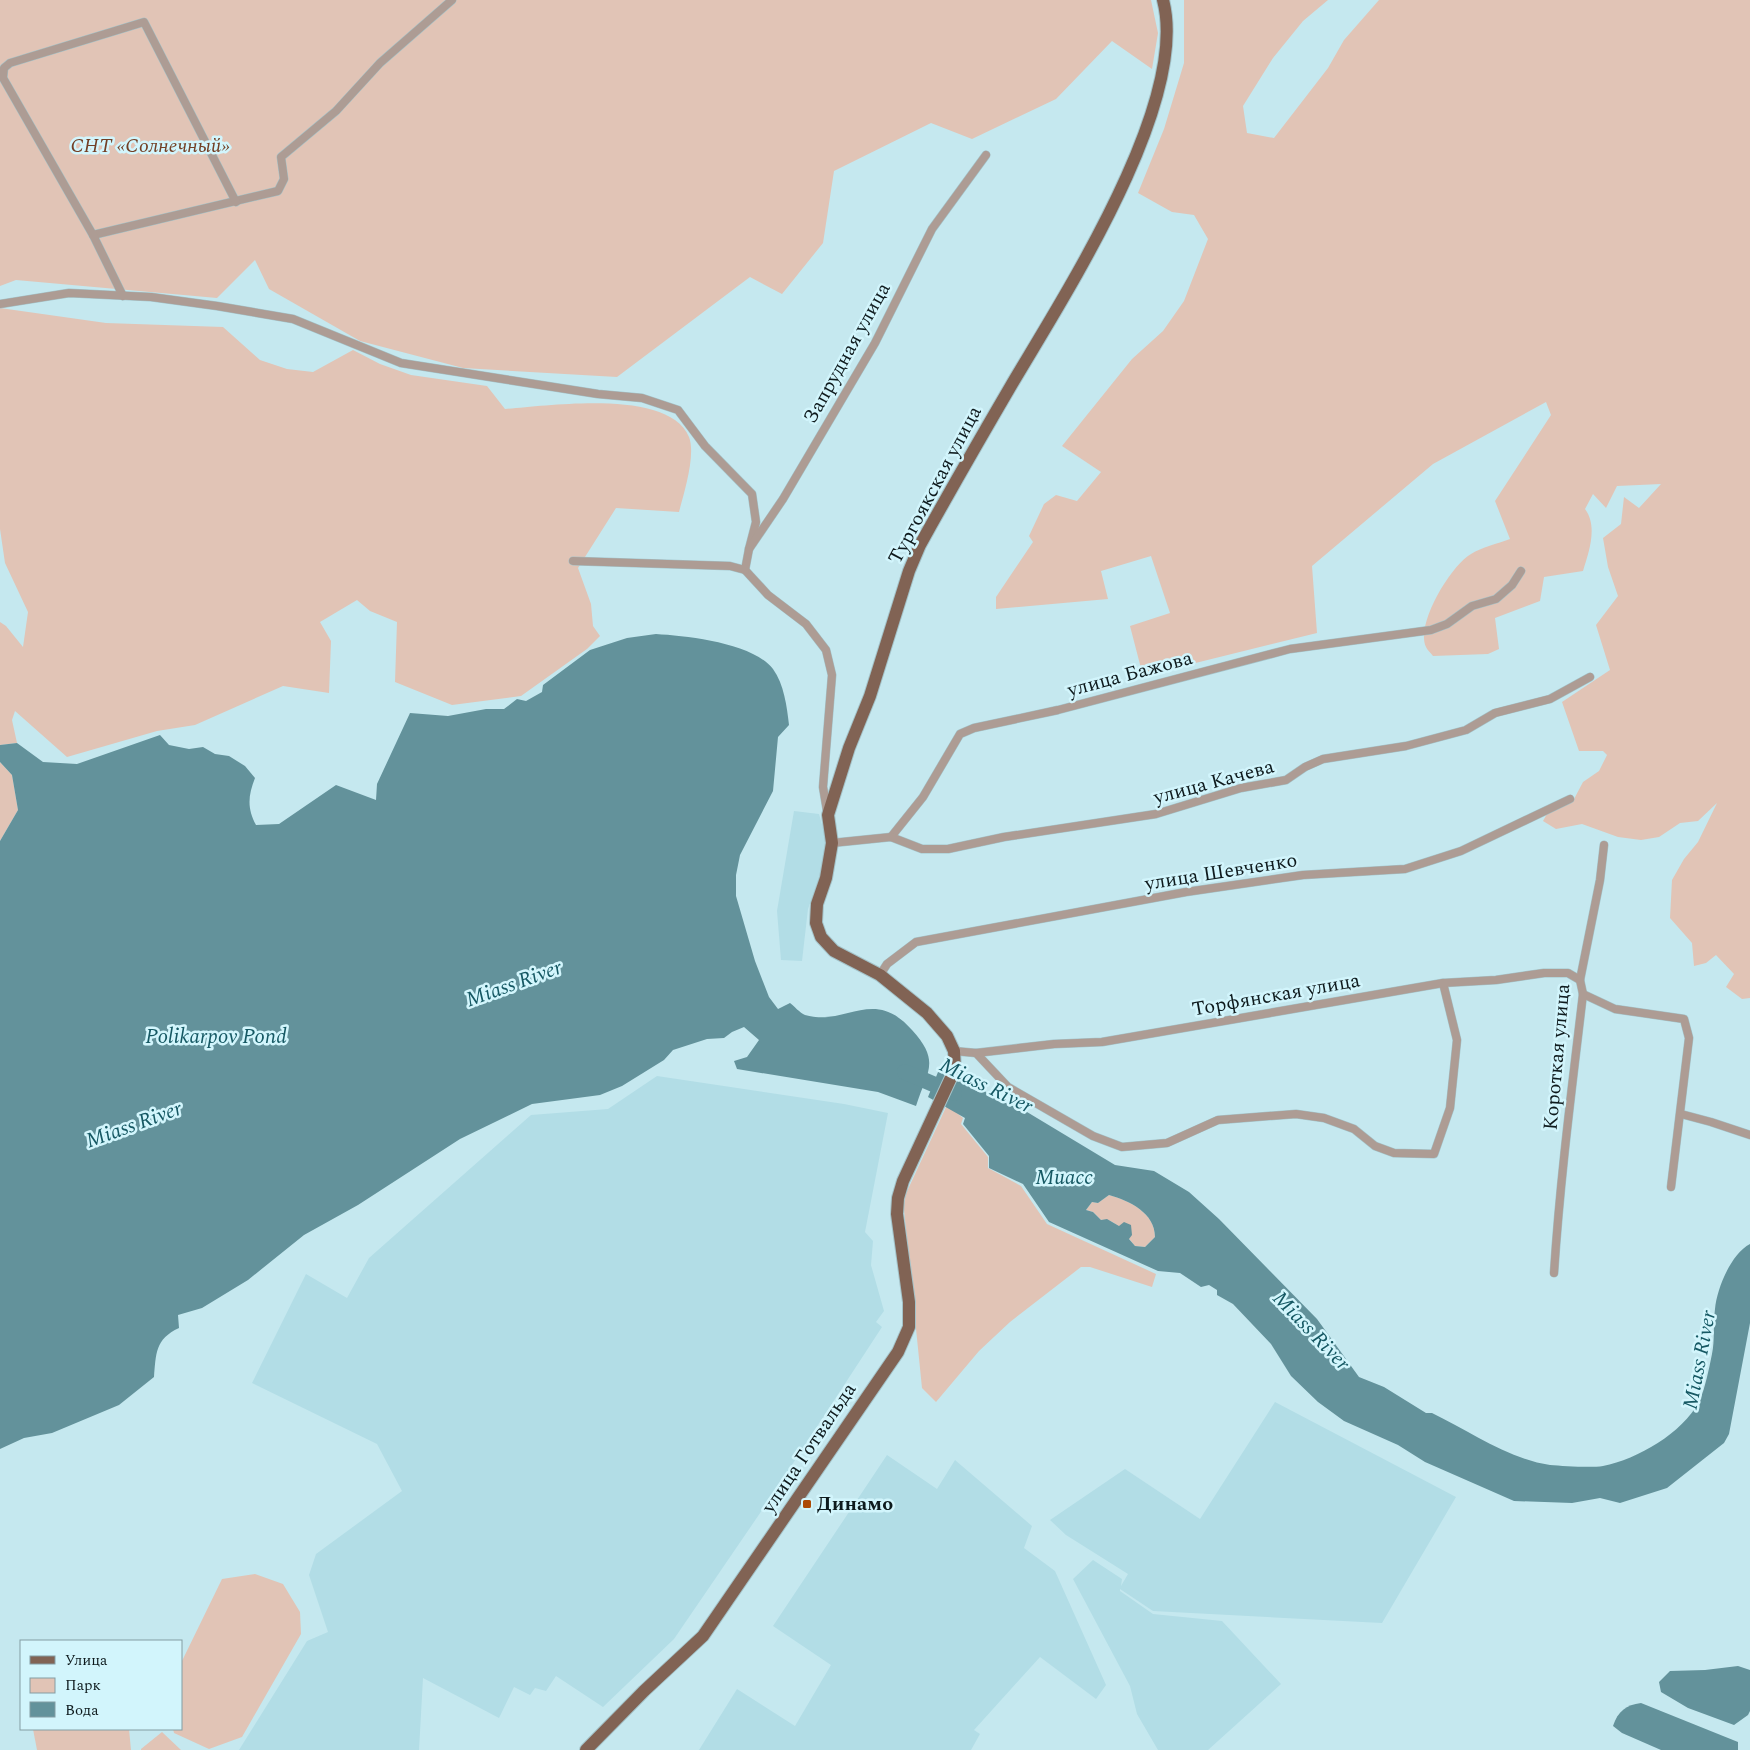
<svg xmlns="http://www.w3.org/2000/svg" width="1750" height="1750" font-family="Spectral,serif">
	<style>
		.built { fill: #b2dde6 }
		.green { fill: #e1c4b6 }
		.water { fill: #63929b; fill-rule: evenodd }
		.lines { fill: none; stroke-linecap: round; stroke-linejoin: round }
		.river { stroke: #63929b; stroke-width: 16 }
		.street-casing { stroke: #a4c3c9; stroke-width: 9 }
		.primary-casing { stroke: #a4c3c9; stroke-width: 14 }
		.street { stroke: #ad9c94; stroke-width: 8 }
		.primary { stroke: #816354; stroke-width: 12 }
		.poi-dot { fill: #ac4b07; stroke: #d2f5fc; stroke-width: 2 }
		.labels { text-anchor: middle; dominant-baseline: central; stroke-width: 5; stroke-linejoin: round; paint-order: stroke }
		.park-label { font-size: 20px; font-style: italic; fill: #733f24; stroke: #d2f5fc }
		.street-label { font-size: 20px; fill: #0e1a1d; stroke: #d2f5fc }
		.poi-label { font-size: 20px; font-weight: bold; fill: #0e1a1d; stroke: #d2f5fc; text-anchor: start }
		.water-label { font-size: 21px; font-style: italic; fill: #155863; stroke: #d2f5fc }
	</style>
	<rect width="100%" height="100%" fill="#c5e8ef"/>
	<g class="built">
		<polygon points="794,811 819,814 827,842 823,867 808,909 802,961 781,960 777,911"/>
		<polygon points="657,1076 844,1104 888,1113 865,1232 873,1241 871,1265 884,1311 876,1322 882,1327 769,1500 674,1639 603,1707 556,1676 546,1691 535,1688 530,1695 514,1687 499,1718 423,1678 419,1750 239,1750 307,1641 328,1632 309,1575 316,1554 402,1491 377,1444 252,1383 306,1274 347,1298 369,1258 531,1115 608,1109"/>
		<polygon points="1275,1402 1456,1497 1382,1623 1153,1611 1120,1589 1120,1591 1153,1614 1222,1621 1281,1684 1208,1750 1158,1750 1137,1714 1130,1686 1073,1579 1093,1560 1122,1579 1121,1586 1128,1574 1066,1535 1050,1520 1125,1469 1200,1519"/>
		<polygon points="887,1455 937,1489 955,1460 1032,1526 1024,1548 1055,1571 1106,1685 1096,1699 1040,1657 974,1730 980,1734 971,1750 699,1750 737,1689 795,1726 831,1665 773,1626"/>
	</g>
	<g class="green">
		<polygon points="0,0 1151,0 1158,33 1152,69 1112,41 1056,99 972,139 931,123 834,171 823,243 782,294 750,277 617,377 463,368 360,341 269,289 255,260 217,298 16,280 0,286"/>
		<path d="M1184,0H1328L1303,21L1273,58L1243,106L1247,133L1274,138L1328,68L1344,40L1379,0H1750V998L1742,999L1726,987L1734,974L1716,955L1706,963L1694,966L1692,943L1670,918L1672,880L1684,859L1698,842L1717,803L1698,821L1680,823L1659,837L1641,840L1618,837L1582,824L1556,829L1543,821L1548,812L1573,801L1583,782L1599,771L1607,755L1603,751H1579L1562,702L1610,670L1596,625L1618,596L1608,567L1603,538L1621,524L1624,497L1639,508L1661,484L1617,486L1606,508L1593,494L1585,509C1598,526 1589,552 1583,571L1544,577L1540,601L1495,618L1499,649L1488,654L1433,656C1431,653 1427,650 1426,647C1415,625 1451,565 1471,554C1482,547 1497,544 1510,539L1495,501L1551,415L1546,402L1433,464L1312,566L1317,633L1143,676L1130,626L1170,613L1151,556L1101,571L1108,599L996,609V597L1033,542L1029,536L1044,504L1056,495L1077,501L1101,472L1062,446L1132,359L1163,331L1184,301L1208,239L1194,215L1172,212L1138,193L1164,129L1184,63Z"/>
		<path d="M0,308L106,323L223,327L260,360L287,369L313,372L353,350L380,364L411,375L487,386L505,409C548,406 669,388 689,437C696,455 684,493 679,512L616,508L578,568L591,604L593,626L600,636L587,649L521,696L452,705L395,682L397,622L370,611L357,600L320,622L331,641L329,693L283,686L195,725L157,731L67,757L15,711L12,720L17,743L0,745V622L6,626L23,647L28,612L5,563L0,529Z"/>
		<polygon points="0,762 12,775 18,810 0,841"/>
		<polygon points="947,1105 963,1118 961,1124 988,1157 988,1168 1021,1186 1047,1224 1156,1274 1152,1287 1090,1267 1081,1267 1010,1322 979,1351 936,1402 922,1388 903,1200"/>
		<path d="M1109,1195C1130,1201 1155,1213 1155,1237L1145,1247L1135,1246C1126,1236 1117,1218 1101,1220L1093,1212L1086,1210L1092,1202L1098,1203Z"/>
		<polygon points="255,1574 283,1584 300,1612 301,1634 242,1737 209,1749 174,1733 173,1729 181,1729 181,1663 222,1579"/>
		<polygon points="33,1729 129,1729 131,1750 37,1750"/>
		<polygon points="162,1732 181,1750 141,1750 141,1749"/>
	</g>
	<g class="water">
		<path d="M656,634C688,636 753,643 773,669C784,684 787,707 789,725L778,737L773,791L740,855L736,875V896L755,961L769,997L778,1009L790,1003C794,1006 800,1013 805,1015C847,1027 873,986 912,1030C941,1062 927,1071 916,1106L878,1092L737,1069L734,1061L747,1057L759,1040L744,1027L732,1032L724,1038L707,1039L673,1050L664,1060L622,1086L600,1095L532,1104L460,1139L358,1205L304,1235L248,1280L202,1308L178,1315L179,1328C155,1339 156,1354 154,1377L119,1405L52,1433L24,1438L0,1449V841L18,810L12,775L0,762V745L17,743L43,762L77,764L160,735L169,745L189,749L203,747L215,754L229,756L245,766L255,778C248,796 247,808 256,825L279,824L336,785L376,800L377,784L410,713L448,716L486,709H504L517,699L526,701L542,692L543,685L590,650L627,638Z"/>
		<path d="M940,1067L976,1091H985L989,1096L1027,1112L1115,1165L1154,1171L1189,1192L1219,1219L1317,1319L1359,1377L1384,1387L1426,1413H1432C1469,1431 1509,1459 1550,1465C1563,1466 1591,1468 1603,1466C1638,1459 1682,1433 1699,1402C1705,1389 1709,1369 1712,1354C1715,1340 1713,1324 1715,1309C1717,1288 1731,1254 1750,1244V1323L1729,1434L1724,1443L1667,1488L1620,1503L1600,1498L1572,1503L1514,1501L1425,1462L1398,1445L1344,1421L1318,1402L1291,1376L1271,1344L1233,1304L1217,1295V1290L1209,1285L1201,1287L1180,1273L1158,1271L1049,1222L1023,1184L989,1168V1156L963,1124L965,1118L928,1097ZM1109,1195C1130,1201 1155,1213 1155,1237L1145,1247L1135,1246L1129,1239L1132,1235L1131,1225L1124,1222L1119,1226L1107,1219L1101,1220L1093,1212L1086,1210L1092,1202L1098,1203Z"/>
		<polygon points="1738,1666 1750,1670 1750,1711 1748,1715 1734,1725 1688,1708 1661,1692 1659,1682 1670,1671 1705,1670"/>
		<path d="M1641,1703L1738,1742V1750H1661L1622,1733L1613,1726C1618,1711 1626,1705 1641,1703Z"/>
	</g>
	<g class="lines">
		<polyline class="river" points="905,1072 954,1093"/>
		<g class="street-casing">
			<g id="street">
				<polyline points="93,235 278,191 284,179 281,157 336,111 380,63 452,0"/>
				<polyline points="123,296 93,235 3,78 4,68 10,63 144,22 236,202"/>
				<polyline points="0,304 69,293 151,297 217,306 293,319 401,363 598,394 642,398 678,410 705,446 752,494 756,522 749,549"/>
				<polyline points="573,561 730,566 745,570 768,595 806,624 826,650 832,675 823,787 827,811"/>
				<polyline points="745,570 749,549 783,499 875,343 932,229 986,155"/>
				<polyline points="891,837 923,797 960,734 974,728 1058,710 1290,649 1431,630 1447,624 1472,606 1496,599 1512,585 1521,571"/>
				<polyline points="832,843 891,837 922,849 948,849 1004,837 1156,814 1241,788 1286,780 1305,767 1323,759 1406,746 1466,730 1495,713 1550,699 1590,677"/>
				<polyline points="880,975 887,964 916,942 1186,892 1303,875 1405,869 1461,851 1570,799"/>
				<polyline points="1583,994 1615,1009 1684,1019 1689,1038 1671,1187"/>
				<polyline points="954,1051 976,1053 1008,1087 1093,1136 1122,1147 1167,1143 1218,1120 1296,1114 1324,1118 1354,1129 1375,1146 1394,1153 1434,1154 1450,1108 1457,1040 1443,983"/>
				<polyline points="976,1053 1054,1044 1102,1042 1443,983 1496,980 1544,973 1568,973 1580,980"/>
				<polyline points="1681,1114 1711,1122 1750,1135"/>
				<path d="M1554,1273C1560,1180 1572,1087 1583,994L1580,980L1600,880L1604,845"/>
			</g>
		</g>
		<g class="primary-casing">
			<path id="primary" d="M586,1750L644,1691L703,1636L898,1352L909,1327V1302L897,1214L898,1198L903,1181L955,1069L954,1051L947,1036L927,1013L880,975L834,951L821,937L816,923L817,904L826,878L832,843L828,815L849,748L870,696L909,571L920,545C950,491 981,437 1012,384C1064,296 1190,102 1163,0"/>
		</g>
		<use href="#street" class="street"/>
		<use href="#primary" class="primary"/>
	</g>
	<rect class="poi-dot" x="802" y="1499" width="10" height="10" rx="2.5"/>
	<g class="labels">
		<g class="park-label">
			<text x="150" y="146">СНТ «Солнечный»</text>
		</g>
		<g class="street-label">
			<text transform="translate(847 353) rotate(-61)">Запрудная улица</text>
			<text transform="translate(935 485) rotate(-62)">Тургоякская улица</text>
			<text transform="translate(1130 674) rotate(-15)">улица Бажова</text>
			<text transform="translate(1214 782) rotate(-15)">улица Качева</text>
			<text transform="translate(1221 872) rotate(-9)">улица Шевченко</text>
			<text transform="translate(1276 995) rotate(-10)">Торфянская улица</text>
			<text transform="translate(1557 1057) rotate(-85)">Короткая улица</text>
			<text transform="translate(809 1448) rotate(-56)">улица Готвальда</text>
		</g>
		<g class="poi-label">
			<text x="817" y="1504">Динамо</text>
		</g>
		<g class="water-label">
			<text transform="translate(514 984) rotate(-20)">Miass River</text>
			<text x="216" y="1037">Polikarpov Pond</text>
			<text transform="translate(986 1086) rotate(26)">Miass River</text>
			<text transform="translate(134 1125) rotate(-20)">Miass River</text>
			<text x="1064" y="1178">Миасс</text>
			<text transform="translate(1311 1331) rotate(46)">Miass River</text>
			<text transform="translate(1700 1360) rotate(-79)">Miass River</text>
		</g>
	</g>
	<rect x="20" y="1640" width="162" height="90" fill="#d2f5fc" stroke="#849da3"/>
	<rect x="30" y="1656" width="25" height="8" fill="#816354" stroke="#849da3"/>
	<text x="65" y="1665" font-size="15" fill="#0e1a1d">Улица</text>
	<rect x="30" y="1678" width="25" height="15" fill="#e1c4b6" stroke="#849da3"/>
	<text x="65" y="1690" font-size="15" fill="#0e1a1d">Парк</text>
	<rect x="30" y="1702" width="25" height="15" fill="#63929b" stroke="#849da3"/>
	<text x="65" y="1715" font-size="15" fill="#0e1a1d">Вода</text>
</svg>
